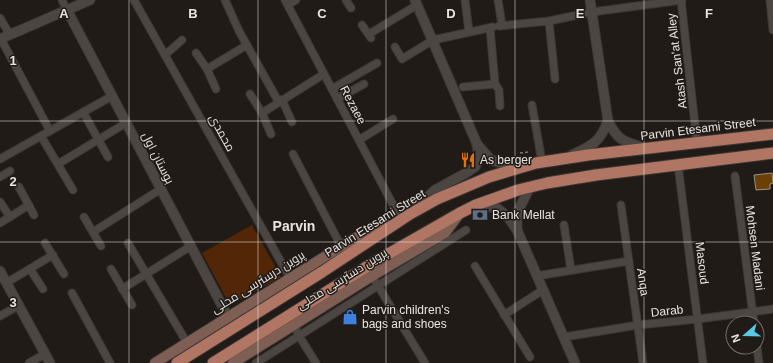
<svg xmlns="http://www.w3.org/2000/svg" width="773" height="363" font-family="Helvetica,Cairo,sans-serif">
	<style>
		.green { fill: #522607 }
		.building { fill: #6b3f05; stroke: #97918c }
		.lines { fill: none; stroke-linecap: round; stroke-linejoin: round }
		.minor-casing { stroke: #3b3735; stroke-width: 9 }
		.tertiary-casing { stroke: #3b3735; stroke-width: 11 }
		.secondary-casing { stroke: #3b3735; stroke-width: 12 }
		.primary-casing { stroke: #3b3735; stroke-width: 13 }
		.path { stroke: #7d7875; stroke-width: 1.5; stroke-dasharray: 3 2; stroke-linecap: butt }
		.minor { stroke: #4c4643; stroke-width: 7 }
		.tertiary { stroke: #4c4643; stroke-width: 9 }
		.secondary { stroke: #7f5e53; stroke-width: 10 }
		.primary { stroke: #b17563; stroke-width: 11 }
		.grid { fill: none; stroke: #e8e4e2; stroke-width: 1; stroke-opacity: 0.55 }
		.labels { text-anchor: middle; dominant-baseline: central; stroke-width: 3; stroke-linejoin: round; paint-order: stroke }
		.street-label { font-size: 12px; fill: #e8e4e2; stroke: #211b18 }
		.poi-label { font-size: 12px; fill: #e8e4e2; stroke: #211b18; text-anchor: start }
		.quarter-label { font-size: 14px; font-weight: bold; fill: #e8e4e2; stroke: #211b18 }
		.grid-label { font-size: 13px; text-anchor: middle; font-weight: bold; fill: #e8e4e2; stroke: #211b18; stroke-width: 3; stroke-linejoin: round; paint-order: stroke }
	</style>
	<rect width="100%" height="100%" fill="#211b18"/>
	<polygon class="green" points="252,225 281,277 230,305 202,253"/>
	<polygon class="building" points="772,173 773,183 770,184 770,189 756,190 754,175"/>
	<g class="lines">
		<g class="minor-casing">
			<g id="minor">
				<polyline points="62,0 67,10"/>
				<polyline points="134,0 290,278"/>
				<polyline points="225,0 239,31 277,99 282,100 292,122"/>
				<polyline points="285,0 401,220"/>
				<polyline points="346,0 351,8"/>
				<polyline points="465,0 469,32"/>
				<polyline points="498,0 502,25"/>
				<polyline points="681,0 697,143"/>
				<polyline points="770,0 773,30"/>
				<polyline points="288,5 296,0"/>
				<polyline points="0,18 10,35"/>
				<polyline points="549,21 555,79"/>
				<polyline points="362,25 371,38"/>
				<polyline points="499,26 549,21 592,12 682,0"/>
				<polyline points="369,34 417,5"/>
				<polyline points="1,39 50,131"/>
				<polyline points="395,47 402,59 433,40 493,27"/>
				<polyline points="196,53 207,69 216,89"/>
				<polyline points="165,55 182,40"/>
				<polyline points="207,69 247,45"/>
				<polyline points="495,84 499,90 500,106"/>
				<polyline points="463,87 495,84 490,28"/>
				<polyline points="332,89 377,63"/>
				<polyline points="250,94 262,113 271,134"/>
				<polyline points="337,99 364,84"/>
				<polyline points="532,105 542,162"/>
				<polyline points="83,112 108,157"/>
				<polyline points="262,113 324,74"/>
				<polyline points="41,136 73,190"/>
				<polyline points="359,140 393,119"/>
				<polyline points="293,154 341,246"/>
				<polyline points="0,159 112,96"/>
				<polyline points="58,164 126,123"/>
				<polyline points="678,165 703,363"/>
				<polyline points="735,176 754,323"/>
				<polyline points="0,177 10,171"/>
				<polyline points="19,187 34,215"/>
				<polyline points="0,202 10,217"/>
				<polyline points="621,205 643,363"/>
				<polyline points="84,217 101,246"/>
				<polyline points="0,223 29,205"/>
				<polyline points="564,225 571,270"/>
				<polyline points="93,232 161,189"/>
				<polyline points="45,243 64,274"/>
				<polyline points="128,243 187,343"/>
				<polyline points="475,266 530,357"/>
				<polyline points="30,269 43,289"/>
				<polyline points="111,269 132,305"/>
				<polyline points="372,276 425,363"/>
				<polyline points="536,276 629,261"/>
				<polyline points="6,283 53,255"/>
				<polyline points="122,289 191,246"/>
				<polyline points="72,293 110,363"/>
				<polyline points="504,315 543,290"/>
				<polyline points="0,316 18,306"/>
				<polyline points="294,324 299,336 316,363"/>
				<polyline points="564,337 638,325 698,319 773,309"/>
				<polyline points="757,347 759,363"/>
				<polyline points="29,363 45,354"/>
				<polyline points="256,363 466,230"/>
			</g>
		</g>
		<g class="tertiary-casing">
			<g id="tertiary">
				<polyline points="415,0 477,144 491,160 504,164 526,163"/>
				<path d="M590,0L608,121C618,141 623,141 644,148"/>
				<polyline points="67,10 228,317"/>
				<polyline points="0,39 90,0"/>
				<path d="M572,155C592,146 600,142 608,121"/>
				<polyline points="476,205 497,208 508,217 517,230 575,363"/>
				<polyline points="417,207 435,190 466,173 475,167 479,159 477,144"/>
				<polyline points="517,230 517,213 530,187"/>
				<polyline points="0,271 50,363"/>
			</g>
		</g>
		<g class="secondary-casing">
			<g id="secondary">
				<polyline points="155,363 353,239 388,225"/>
				<polyline points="233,363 372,276 445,233 459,214"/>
			</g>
		</g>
		<g class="primary-casing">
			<g id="primary">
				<polyline points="177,363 322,272 410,214 437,199 489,177 536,163 588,155 773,134"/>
				<polyline points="213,363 376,261 460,213 476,205 518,190 547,183 596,175 773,153"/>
			</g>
		</g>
		<polyline class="path" points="520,153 529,152"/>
		<use href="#minor" class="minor"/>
		<use href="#tertiary" class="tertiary"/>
		<use href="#secondary" class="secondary"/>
		<use href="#primary" class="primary"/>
	</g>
	<path class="grid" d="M129,0V363M258,0V363M386,0V363M515,0V363M644,0V363M0,121H773M0,242H773"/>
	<defs>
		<g id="restaurant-bare" transform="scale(1.2)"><path d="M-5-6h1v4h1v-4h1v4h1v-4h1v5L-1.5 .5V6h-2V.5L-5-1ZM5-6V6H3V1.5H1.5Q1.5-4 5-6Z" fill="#e8710a" stroke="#211b18" stroke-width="2.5" paint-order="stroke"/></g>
		<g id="bank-bare" transform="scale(1.2)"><path d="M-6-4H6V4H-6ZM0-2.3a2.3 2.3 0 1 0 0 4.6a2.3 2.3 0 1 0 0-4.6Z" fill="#5c6f8a" stroke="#211b18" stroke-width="2.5" paint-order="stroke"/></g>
		<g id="shop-bare" transform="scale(1.2)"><path d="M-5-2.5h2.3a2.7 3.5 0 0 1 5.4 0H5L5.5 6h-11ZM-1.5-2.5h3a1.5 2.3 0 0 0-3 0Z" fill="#3f7fe0" stroke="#211b18" stroke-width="2.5" paint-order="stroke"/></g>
	</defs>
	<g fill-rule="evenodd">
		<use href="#restaurant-bare" x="468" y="160"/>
		<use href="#bank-bare" x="480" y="215"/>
		<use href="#shop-bare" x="350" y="317"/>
	</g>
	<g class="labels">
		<g class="street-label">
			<text transform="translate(677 61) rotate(-97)">Atash San'at Alley</text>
			<text transform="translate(353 105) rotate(62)">Rezaee</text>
			<text transform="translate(698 129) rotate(-7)">Parvin Etesami Street</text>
			<text transform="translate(222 133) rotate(61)">محمدی</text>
			<text transform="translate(158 158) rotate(63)">بوستان اول</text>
			<text transform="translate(375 223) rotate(-32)">Parvin Etesami Street</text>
			<text transform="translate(755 248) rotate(83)">Mohsen Madani</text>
			<text transform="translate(702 263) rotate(83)">Masoud</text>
			<text transform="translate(342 279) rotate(-32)">پروین دسترسی محلی</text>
			<text transform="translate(258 282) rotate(-32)">پروین درسترسی محلی</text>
			<text transform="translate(643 282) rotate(82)">Anqa</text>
			<text transform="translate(667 311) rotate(-6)">Darab</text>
		</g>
		<g class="poi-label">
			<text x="480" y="160">As berger</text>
			<text x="492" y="215">Bank Mellat</text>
			<text x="362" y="310">Parvin children's<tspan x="362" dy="14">bags and shoes</tspan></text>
		</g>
		<g class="quarter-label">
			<text x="294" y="226">Parvin</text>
		</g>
	</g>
	<g class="grid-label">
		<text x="64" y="18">A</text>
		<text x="193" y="18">B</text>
		<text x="322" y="18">C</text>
		<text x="451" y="18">D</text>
		<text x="580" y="18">E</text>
		<text x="709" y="18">F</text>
		<text x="13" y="65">1</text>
		<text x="13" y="186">2</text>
		<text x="13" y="307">3</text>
	</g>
	<g transform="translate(745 335) rotate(250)"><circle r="19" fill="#211b18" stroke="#716b69"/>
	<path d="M0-3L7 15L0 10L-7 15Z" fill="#57c9e2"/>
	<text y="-6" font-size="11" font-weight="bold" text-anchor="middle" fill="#e8e4e2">N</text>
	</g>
</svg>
